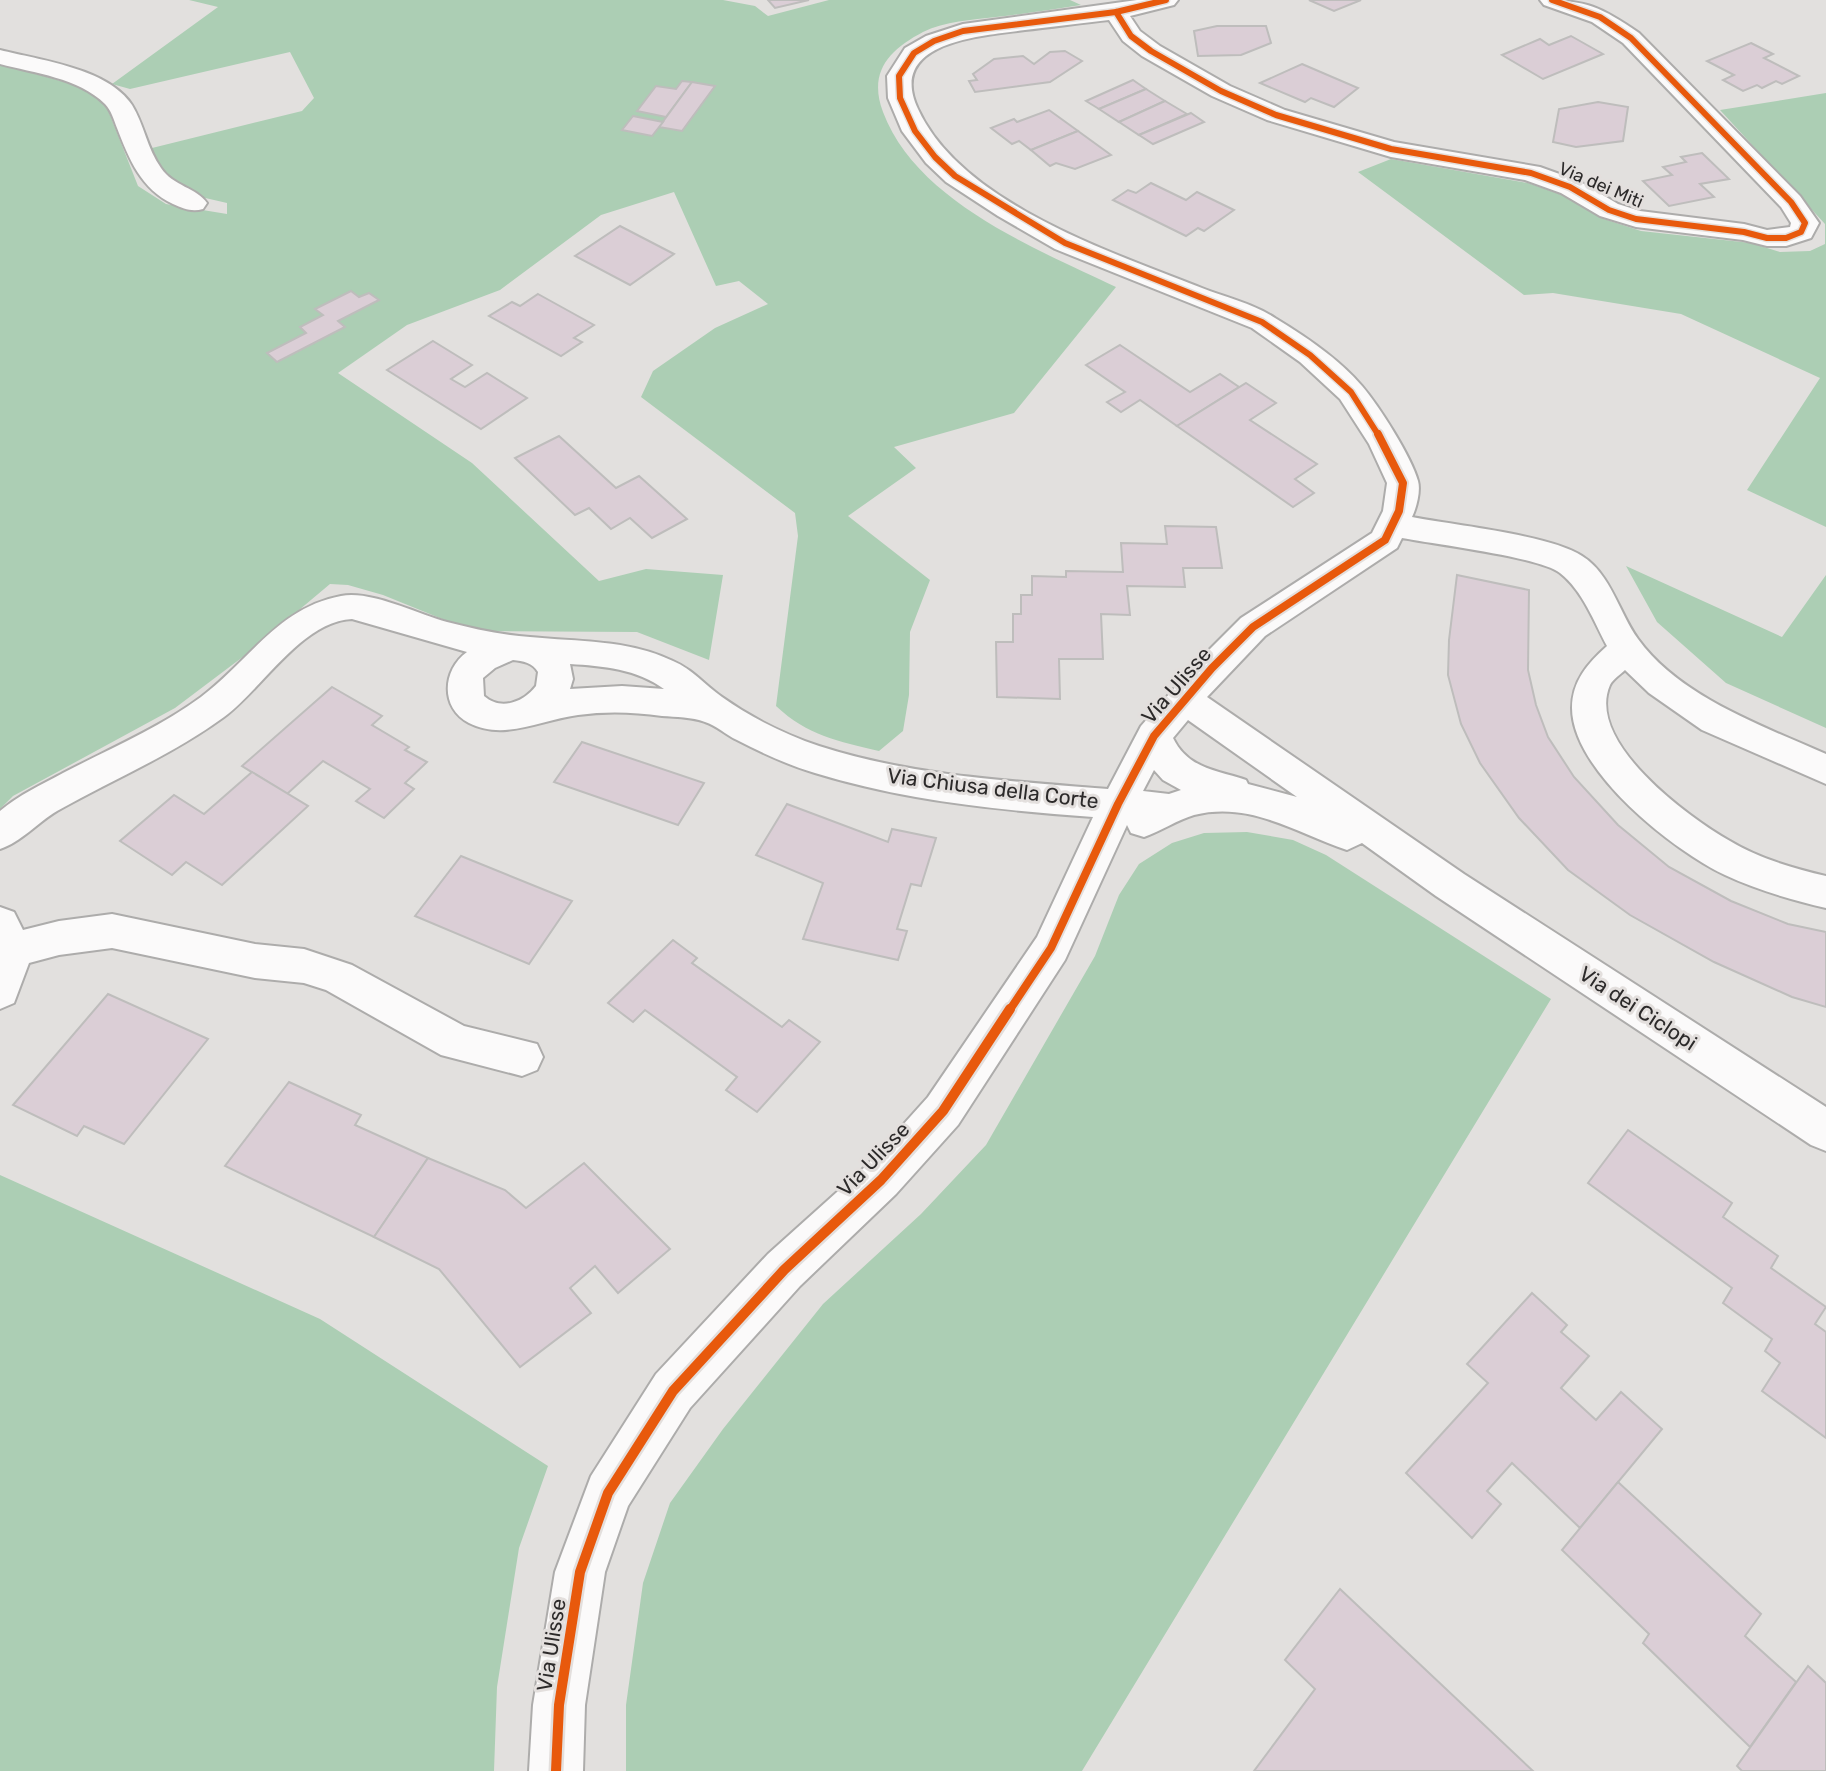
<svg xmlns="http://www.w3.org/2000/svg" width="1826" height="1771" font-family="Rubik,sans-serif">
	<style>
		.green { fill: #acceb4 }
		.building { fill: #dbced6; stroke: #bebdbc; stroke-width: 2 }
		.lines { fill: none; stroke-linecap: round; stroke-linejoin: round }
		.minor-casing { stroke: #adacab; stroke-width: 4 }
		.minor { fill: #fbfafa; fill-rule: evenodd }
		.cycleway-far2-casing { stroke: #e3dfdd; stroke-width: 9 }
		.cycleway-far1-casing { stroke: #e3dfdd; stroke-width: 12 }
		.cycleway-casing { stroke: #e3dfdd; stroke-width: 15 }
		.cycleway-far2 { stroke: #e8590c; stroke-width: 6 }
		.cycleway-far1 { stroke: #e8590c; stroke-width: 8 }
		.cycleway { stroke: #e8590c; stroke-width: 10 }
		.labels { text-anchor: middle; dominant-baseline: central; stroke-width: 6; stroke-linejoin: round; paint-order: stroke }
		.far-street-label { font-size: 18px; fill: #2c2a2a; stroke: #e3dfdd }
		.street-label { font-size: 21px; fill: #2c2a2a; stroke: #e3dfdd }
	</style>
	<rect width="100%" height="100%" fill="#e2e0de"/>
	<g class="green">
		<path d="M189,0H723L755,6L768,16L829,0H1070L1081,5C1053,9 1025,14 996,17C972,20 945,21 923,32C889,50 868,72 883,112C916,201 1036,249 1116,287L1014,413L894,447L916,468L848,516L930,580L910,632L909,695L903,731L879,751C838,741 808,736 776,706L798,536L795,513L641,397L653,371L715,328L768,304L739,281L716,286L674,192L601,215L500,290L407,325L338,373L472,463L599,581L646,569L723,575L709,660L637,632L487,631L452,623L383,595L348,585L330,584L244,656L175,708L13,796L0,809V64L90,89L108,110L138,186L166,204L227,214V203L188,194L163,179L148,149L302,111L314,98L290,52L130,89L112,84L218,7Z"/>
		<polygon points="1826,93 1826,527 1747,490 1820,378 1681,314 1553,293 1524,295 1358,172 1391,159 1528,183 1562,195 1604,219 1641,231 1751,243 1780,252 1810,251 1825,244 1825,224 1720,110"/>
		<polygon points="1626,566 1782,637 1826,575 1826,728 1726,683 1657,622"/>
		<polygon points="1247,832 1293,840 1326,855 1551,999 1082,1771 626,1771 626,1705 643,1583 670,1503 723,1429 823,1304 921,1214 986,1145 1095,956 1119,895 1139,864 1172,843 1204,833"/>
		<polygon points="0,1175 320,1319 548,1466 519,1548 497,1687 494,1771 0,1771"/>
	</g>
	<g class="building">
		<polygon points="768,0 809,0 775,8"/>
		<polygon points="1309,0 1361,0 1334,11"/>
		<polygon points="1217,26 1266,26 1271,43 1241,55 1198,56 1194,31"/>
		<polygon points="1571,36 1603,54 1543,79 1502,55 1540,39 1549,45"/>
		<polygon points="1751,43 1773,54 1764,58 1799,76 1782,84 1776,81 1762,88 1757,85 1743,91 1723,80 1734,75 1707,61"/>
		<polygon points="1065,51 1082,61 1050,82 975,92 969,81 977,80 973,74 994,59 1023,56 1034,64 1050,52"/>
		<polygon points="1302,64 1358,88 1334,107 1311,98 1305,102 1260,83"/>
		<polygon points="1133,80 1146,89 1099,109 1086,101"/>
		<polygon points="682,81 692,82 666,117 637,111 656,86 676,89"/>
		<polygon points="692,82 715,86 682,131 659,127"/>
		<polygon points="1146,89 1165,101 1119,122 1099,109"/>
		<polygon points="1165,101 1187,114 1139,135 1119,122"/>
		<polygon points="1598,102 1628,107 1623,141 1576,147 1553,142 1559,109"/>
		<polygon points="1049,110 1078,131 1031,150 1019,141 1012,144 991,128 1014,119 1017,122"/>
		<polygon points="1191,113 1204,122 1153,144 1139,135"/>
		<polygon points="633,116 663,122 652,136 622,130"/>
		<polygon points="1078,131 1111,155 1075,169 1056,163 1050,166 1031,150"/>
		<polygon points="1702,153 1729,179 1700,184 1714,197 1669,206 1643,181 1672,175 1663,167 1686,162 1681,157"/>
		<polygon points="1151,183 1186,200 1197,192 1234,210 1204,231 1198,228 1186,236 1113,200 1128,190 1136,193"/>
		<polygon points="620,226 674,254 630,285 575,256"/>
		<polygon points="351,291 359,297 369,293 379,300 338,321 345,327 277,362 267,353 306,333 300,327 323,315 315,309"/>
		<polygon points="538,294 594,325 574,338 582,342 561,356 489,316 512,302 520,306"/>
		<polygon points="433,341 472,365 451,379 465,387 487,373 527,398 481,429 387,370"/>
		<polygon points="1120,345 1190,392 1220,374 1239,387 1177,426 1140,400 1121,412 1107,402 1125,392 1086,365"/>
		<polygon points="1246,383 1276,403 1250,420 1317,464 1295,479 1314,493 1293,507 1177,426"/>
		<polygon points="559,436 616,488 639,476 687,519 652,538 630,518 611,529 589,508 575,515 515,458"/>
		<polygon points="1165,526 1216,527 1222,568 1183,568 1185,587 1127,586 1130,615 1101,614 1103,659 1059,659 1060,699 997,697 996,642 1013,642 1013,614 1021,614 1021,595 1032,595 1032,576 1066,577 1066,571 1123,572 1121,543 1167,544"/>
		<polygon points="1457,575 1529,590 1528,670 1536,705 1548,737 1574,777 1618,825 1669,867 1731,901 1788,924 1826,932 1826,1007 1792,997 1714,962 1630,915 1568,870 1519,818 1480,763 1461,724 1448,675 1449,640"/>
		<polygon points="332,687 382,716 372,725 409,747 405,750 427,762 405,783 414,789 384,818 356,801 370,789 323,761 287,794 242,766"/>
		<polygon points="582,742 704,783 678,825 554,782"/>
		<polygon points="252,772 308,806 222,885 186,862 172,875 120,841 174,795 204,814"/>
		<polygon points="787,804 888,842 892,829 936,838 921,886 911,884 897,929 907,931 898,960 803,939 823,883 756,855"/>
		<polygon points="461,856 572,901 529,964 415,916"/>
		<polygon points="673,940 697,958 692,963 782,1027 789,1020 820,1042 757,1112 726,1090 737,1077 645,1010 633,1022 608,1003"/>
		<polygon points="108,994 208,1039 124,1144 84,1126 77,1136 13,1105"/>
		<polygon points="289,1082 361,1115 355,1125 428,1158 374,1237 225,1166"/>
		<polygon points="1628,1130 1732,1203 1723,1217 1778,1256 1771,1268 1826,1307 1815,1324 1826,1332 1826,1438 1762,1391 1780,1363 1765,1351 1772,1339 1723,1303 1732,1288 1588,1183"/>
		<polygon points="428,1158 505,1190 526,1208 584,1163 670,1249 618,1293 595,1266 570,1288 591,1313 520,1367 439,1269 374,1237"/>
		<polygon points="1532,1293 1567,1325 1561,1332 1589,1356 1561,1388 1596,1420 1621,1392 1662,1429 1580,1528 1512,1463 1487,1491 1501,1504 1472,1538 1406,1473 1488,1383 1467,1364"/>
		<polygon points="1618,1482 1761,1614 1745,1636 1796,1682 1750,1747 1643,1643 1649,1634 1562,1550"/>
		<polygon points="1340,1589 1533,1771 1254,1771 1315,1689 1285,1660"/>
		<polygon points="1808,1666 1826,1683 1826,1771 1742,1771 1737,1766"/>
	</g>
	<g class="lines">
		<g class="minor-casing">
			<g id="minor">
				<path d="M1137,0H1178L1174,5L1130,16L1140,31L1160,46L1230,86L1285,110L1394,142L1540,167L1579,181L1618,204L1640,211L1744,224L1767,230L1790,227L1791,223L1781,207L1623,43L1592,22L1544,5L1540,0C1587,0 1601,7 1639,33L1800,196L1819,223L1811,238L1786,246H1767L1743,240L1636,227L1600,216L1561,193L1525,180L1391,157L1267,120L1212,96L1142,56L1123,41L1109,20C1081,23 1053,27 1025,30C982,36 886,41 918,109C961,203 1111,252 1202,288C1225,297 1254,304 1275,318C1305,336 1339,359 1362,386C1379,406 1411,456 1418,481C1421,491 1416,509 1412,517C1453,525 1551,535 1582,556C1611,574 1619,613 1638,639C1680,697 1763,726 1826,754V784L1702,730L1649,693L1625,670C1621,674 1613,679 1610,685C1585,742 1689,818 1730,841C1760,859 1793,868 1826,876V908C1792,900 1757,890 1725,875C1674,851 1572,771 1572,708C1572,681 1588,663 1607,646C1594,622 1583,591 1560,573C1540,557 1433,544 1402,538L1397,548L1265,636L1207,697L1464,874L1826,1107V1151L1811,1145L1436,896L1362,843L1347,850C1296,833 1251,801 1194,815C1177,820 1161,831 1144,837L1131,833L1127,825L1065,960L958,1125L896,1194L800,1286L690,1408L628,1506L605,1572L585,1705L583,1771H529L533,1705L555,1572L591,1476L656,1374L768,1254L866,1166L928,1097L1037,937L1093,817C999,810 906,801 815,773C788,765 762,753 737,740C726,735 716,725 705,722C692,717 676,717 662,716C634,712 606,711 578,715C541,720 504,741 469,723C440,708 442,670 467,652L352,619C302,621 262,689 224,717C172,755 112,780 57,811C37,823 21,842 0,849V811C19,795 41,785 63,773C109,749 159,728 201,697C249,661 279,607 341,596C371,590 417,614 447,622C474,629 502,635 530,637C579,642 627,639 673,661C692,669 705,685 722,697C750,717 786,735 819,746C912,776 1011,781 1108,789L1141,726L1200,659L1241,618L1372,533L1383,511L1387,483L1369,444L1340,399L1300,362L1252,328L1055,249L998,216L946,182L926,163L902,131L888,98L887,76L905,48L926,36L963,24ZM513,660C523,661 533,663 538,672L536,686C524,702 501,711 484,696L483,678L495,668ZM570,664C603,666 637,669 664,689L622,686L570,689L573,679ZM1188,720L1297,797L1248,784L1246,780C1217,770 1188,769 1173,738ZM1154,770L1163,780L1181,790L1169,794L1143,791Z"/>
				<path d="M0,50C39,60 108,68 132,105C144,124 147,149 161,168C173,186 197,188 207,203L203,209C192,212 184,209 173,204C141,189 129,159 117,128C114,120 111,110 105,104C79,78 34,73 0,64Z"/>
				<polygon points="0,907 14,912 23,930 59,921 112,914 255,944 304,949 352,965 464,1026 537,1044 543,1057 537,1070 522,1076 441,1055 326,990 304,983 255,978 112,948 59,955 29,963 14,1003 0,1009"/>
			</g>
		</g>
		<use href="#minor" class="minor"/>
		<g class="cycleway-far2-casing">
			<g id="cycleway-far2">
				<polyline points="1166,0 1116,12 963,31 934,41 914,53 899,76 900,98 915,131 935,157 955,176 1065,243 1262,322 1310,355 1351,392 1379,436"/>
				<polyline points="1116,12 1131,36 1151,51 1221,91 1276,115 1391,149 1531,173 1570,187 1609,210 1636,219 1744,232 1767,238 1786,238 1801,232 1805,223 1791,202 1631,38 1600,17 1552,0"/>
			</g>
		</g>
		<g class="cycleway-far1-casing">
			<polyline id="cycleway-far1" points="1009,1011 1051,948 1118,804 1154,736 1212,668 1253,627 1385,540 1399,511 1403,483 1378,434"/>
		</g>
		<g class="cycleway-casing">
			<polyline id="cycleway" points="556,1771 559,1705 580,1572 608,1493 673,1391 784,1270 881,1180 943,1111 1010,1009"/>
		</g>
		<use href="#cycleway-far2" class="cycleway-far2"/>
		<use href="#cycleway-far1" class="cycleway-far1"/>
		<use href="#cycleway" class="cycleway"/>
	</g>
	<g class="labels">
		<g class="far-street-label">
			<text transform="translate(1601 185) rotate(23)">Via dei Miti</text>
		</g>
		<g class="street-label">
			<text transform="translate(1176 685) rotate(-49)">Via Ulisse</text>
			<text transform="translate(993 788) rotate(7)">Via Chiusa della Corte</text>
			<text transform="translate(1638 1008) rotate(33)">Via dei Ciclopi</text>
			<text transform="translate(873 1159) rotate(-46)">Via Ulisse</text>
			<text transform="translate(551 1645) rotate(-81)">Via Ulisse</text>
		</g>
	</g>
</svg>
